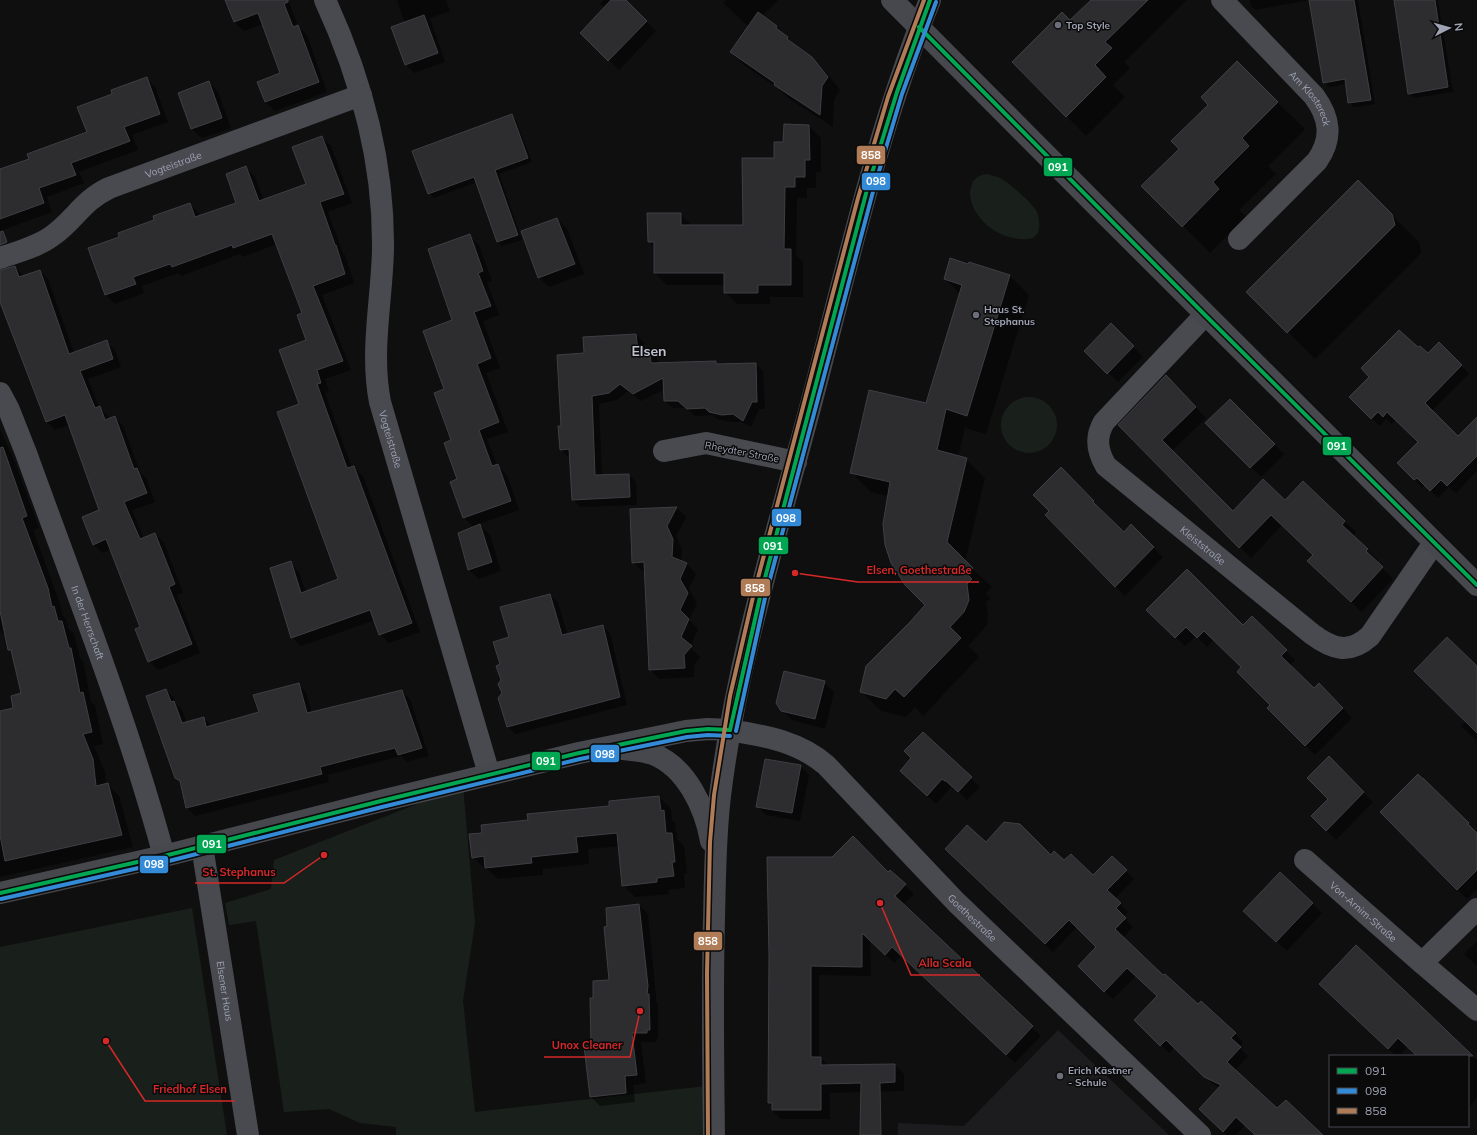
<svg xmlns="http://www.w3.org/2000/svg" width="1477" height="1135" font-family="Mulish,sans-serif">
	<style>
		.built { fill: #1c1c1e }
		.green { fill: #19201b }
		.shadow { fill: #0007 }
		.building { fill: #2d2d30; stroke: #3e3f44 }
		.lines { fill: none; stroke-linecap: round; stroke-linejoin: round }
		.street { stroke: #484a50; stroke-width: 22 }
		.secondary { stroke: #47484d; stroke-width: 22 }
		.bus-1-casing { stroke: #0a0a0b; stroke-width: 7 }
		.bus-2-casing { stroke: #0a0a0b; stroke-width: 7 }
		.bus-3-casing { stroke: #0a0a0b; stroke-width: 7 }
		.bus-1 { stroke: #00a651; stroke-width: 4 }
		.bus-2 { stroke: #338bd7; stroke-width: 4 }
		.bus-3 { stroke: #b07c57; stroke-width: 4 }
		.poi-dot { fill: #6c6f7a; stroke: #0a0a0b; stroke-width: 1.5 }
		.labels { text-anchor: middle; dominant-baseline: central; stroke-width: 3; stroke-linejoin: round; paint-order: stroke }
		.poi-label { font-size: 10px; font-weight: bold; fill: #9ea2b3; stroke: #0a0a0b; text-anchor: start }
		.street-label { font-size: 10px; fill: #9ea2b3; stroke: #0a0a0b }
		.district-label { font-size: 14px; font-weight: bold; fill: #c0c2cf; stroke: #0a0a0b }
		.leader { fill: none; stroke: #d62828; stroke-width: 1.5 }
		.callout-dot { fill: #d62828; stroke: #0a0a0b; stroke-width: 1.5 }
		.callout-label { font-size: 11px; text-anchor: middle; font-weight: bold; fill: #d62828; stroke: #0a0a0b; stroke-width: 3; stroke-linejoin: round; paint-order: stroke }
		.line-badge { stroke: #0a0a0b; stroke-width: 1.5 }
		.badge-label { font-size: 11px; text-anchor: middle; font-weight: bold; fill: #fff }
	</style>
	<rect width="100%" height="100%" fill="#0f0f10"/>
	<polygon class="built" points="1058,1030 1169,1135 898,1135 898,1123 964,1126"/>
	<g class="green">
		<path d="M986,174C990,175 994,176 998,177C1007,181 1029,200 1035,209C1038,212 1039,219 1039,223C1040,229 1038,236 1032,238C1027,240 1019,239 1013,238C993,234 971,216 970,193C970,189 972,185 973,181L979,176Z"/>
		<circle cx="1029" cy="425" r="28"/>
		<polygon points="463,786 475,923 463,1001 475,1112 706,1086 706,1135 396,1135 396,1127 360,1123 329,1109 284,1112 256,921 229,925 225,903 271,889 274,860"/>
		<polygon points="192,908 227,1135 0,1135 0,947"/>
	</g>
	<g class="shadow">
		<polygon points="226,0 288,0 298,26 307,35 327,92 275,111 265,102 281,74 263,24 244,31 234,22"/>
		<polygon points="397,0 448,0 446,0 450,11 430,18 445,62 414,73 406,64 405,23"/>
		<polygon points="604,0 624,0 656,31 619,70 581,33 605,8 600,4"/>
		<polygon points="726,0 778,0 762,16 777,26 798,49 811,58 825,71 840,90 834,99 833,127 788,98 780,90 744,65 731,52 749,27 723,3"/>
		<polygon points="1092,0 1187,0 1124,62 1130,68 1113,85 1125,97 1086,136 1013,62 1070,22"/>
		<polygon points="1250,0 1358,0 1375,104 1354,107 1349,103 1346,84 1329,87 1324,82 1310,0 1255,10 1251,5"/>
		<polygon points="1395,0 1438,0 1453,92 1414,98 1409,93"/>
		<polygon points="1237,63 1305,129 1268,166 1276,174 1239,210 1246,217 1210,253 1143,186 1180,149"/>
		<polygon points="147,78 155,87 168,122 132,135 138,150 79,172 84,183 47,197 52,212 0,231 0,171 30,160 88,133 114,94"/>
		<polygon points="209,82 218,92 231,128 202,138 192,129 179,93"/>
		<polygon points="511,115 516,120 532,162 499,174 522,240 502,246 498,242 477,182 434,198 429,193"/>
		<polygon points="809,126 821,138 821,172 816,172 816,188 807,188 807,198 797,198 796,255 803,262 803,297 770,297 770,304 737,304 725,292 725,285 667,285 655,273 655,248 649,242 680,214 692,226 744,226 775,159 784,143"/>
		<polygon points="322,137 331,146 352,203 328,212 343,253 345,255 354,283 322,295 351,370 325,379 329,392 325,393 352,468 354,467 363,476 420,632 389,643 380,634 375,620 301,646 292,637 290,563 299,572 306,592 340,579 300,404 307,341 304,314 277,244 243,257 240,254 181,276 178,273 142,286 144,293 115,304 106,295 89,249 120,237 190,204 199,213 200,217 237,203 246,168 255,177 264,201 307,185"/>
		<polygon points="1358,182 1419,242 1421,253 1315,359 1248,292"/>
		<polygon points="557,219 567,229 584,274 549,287 539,277"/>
		<polygon points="470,236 479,245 492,281 487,282 499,315 483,321 500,368 486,373 508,432 487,439 497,465 507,475 519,510 479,524 490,535 501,571 479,579 469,570 474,528 464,517 446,390 454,321"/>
		<polygon points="969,264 1010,276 1029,295 986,434 965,428 958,457 966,459 985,478 965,562 992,587 986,593 990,598 986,603 988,614 987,624 982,631 968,646 979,657 923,716 915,707 906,717 881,711 862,692 911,623 926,605 888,496 871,492 852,473 927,405 960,294 945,278 969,265"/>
		<polygon points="15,267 24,276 40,271 48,279 74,353 106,341 115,350 121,367 88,379 99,407 108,416 109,419 114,417 123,426 140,472 146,478 155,502 132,510 144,539 155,534 164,543 183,593 177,595 200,653 158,670 149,661 141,627 111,549 102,553 93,544 101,511 69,425 55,430 47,422 0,299 0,271"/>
		<polygon points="1111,325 1143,357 1118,382 1085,351"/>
		<polygon points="636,335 644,343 644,352 650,352 658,360 658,364 716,362 719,365 756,364 763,371 765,409 759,409 751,427 741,422 730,422 717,419 713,415 695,416 686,408 673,408 665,401 665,389 641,401 628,391 617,400 599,404 602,475 629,475 636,482 637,505 580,507 573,499 571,457 568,457 561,449 562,427 585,354"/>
		<polygon points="1439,343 1469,374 1432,411 1458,437 1477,418 1477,471 1456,493 1449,487 1438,498 1425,485 1422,487 1398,463 1419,442 1396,419 1392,424 1386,419 1380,426 1350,397 1418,349 1428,355"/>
		<polygon points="1166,376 1206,418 1172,451 1233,513 1285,501 1303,482 1356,532 1353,536 1378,560 1376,562 1393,579 1362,612 1319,572 1314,555 1282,525 1251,558 1120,425"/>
		<polygon points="1230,400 1284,454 1261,477 1207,423"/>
		<polygon points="0,429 16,465 39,528 33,530 59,601 63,616 66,619 68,628 74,634 80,658 83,661 91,702 95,705 103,744 94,746 105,772 106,785 107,784 119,796 133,847 0,877 0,712 14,709 22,694 13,653 9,650 6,633 3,634 0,630"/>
		<polygon points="1061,469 1124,533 1131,526 1163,557 1125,596 1046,515 1050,511"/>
		<polygon points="677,508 686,517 676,536 682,550 681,562 687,564 696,574 689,589 697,603 689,620 698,629 690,647 700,657 694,665 694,677 659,679 650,669 645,572 643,572 633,562"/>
		<polygon points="550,595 558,602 567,634 603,626 610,633 627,705 515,734 508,727 503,693 501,665 510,637"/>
		<polygon points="1148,610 1243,626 1252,617 1295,660 1290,666 1314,689 1319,684 1352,718 1315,755 1269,708 1272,705 1243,668 1214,639 1207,647 1196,636 1185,646"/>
		<polygon points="1477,668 1477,741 1461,726 1466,721"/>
		<polygon points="824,682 834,692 825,729 792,720 782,710"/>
		<polygon points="298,684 306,692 312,713 402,691 410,699 429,756 407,762 401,756 327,775 329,782 195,816 187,808 181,782 176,777 166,690 174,698 176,704 182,710 187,723 204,718 212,726 260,713"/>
		<polygon points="923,733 980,787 967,800 956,789 954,790 951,787 936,804 910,779 913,758"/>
		<polygon points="1329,758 1373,802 1336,840 1312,816 1330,799"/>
		<polygon points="800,766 809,775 800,821 766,815 757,806"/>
		<polygon points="659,797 671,809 672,820 675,823 677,839 684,846 687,873 684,874 685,888 668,890 669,894 635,897 623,885 619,846 588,849 589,864 543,869 543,875 498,879 487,869 485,869 473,857 483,834 529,821"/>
		<polygon points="1381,812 1464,819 1477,832 1477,889 1467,899"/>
		<polygon points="986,843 1051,856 1093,877 1112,857 1134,879 1115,899 1128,912 1123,917 1133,927 1123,938 1163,977 1235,1034 1243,1042 1239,1047 1248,1056 1235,1070 1277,1110 1321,1135 1256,1135 1245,1125 1236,1135 1227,1135 1200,1108 1220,1088 1214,1085 1175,1047 1169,1053 1136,1020 1158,997 1136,976 1113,999 1079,966 1098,947 1077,927 1053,952 954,857"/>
		<polygon points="888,873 905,885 914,894 903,905 1041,1036 1015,1063 902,955 894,963 870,940 871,976 819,975 819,1058 821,1058 829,1066 895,1065 904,1074 904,1091 830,1093 830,1119 781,1119 772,1110 773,1106 769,1103 770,955"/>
		<polygon points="1280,873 1322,913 1287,951 1254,920"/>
		<polygon points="639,905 648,914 656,996 656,1002 658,1004 658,1039 656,1039 656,1042 641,1042 646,1083 633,1085 635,1102 600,1106 591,1097 594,999 610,980"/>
		<polygon points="1477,941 1477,966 1464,954"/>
		<polygon points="1356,946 1477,1060 1477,1098 1468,1108 1468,1056 1418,1056 1408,1047 1399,1056 1396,1056 1330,994"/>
	</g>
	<g class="building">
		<polygon points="225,0 288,0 288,2 284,4 293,27 298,25 319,82 265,102 257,82 280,73 258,13 234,22"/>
		<polygon points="611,0 626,0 647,21 608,61 580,33"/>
		<polygon points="1091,0 1148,0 1105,42 1112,48 1095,65 1106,77 1066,117 1012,62 1062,12 1070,20"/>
		<polygon points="1309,0 1354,0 1371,100 1348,103 1345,79 1323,83"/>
		<polygon points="1394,0 1435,0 1448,87 1408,94"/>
		<polygon points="758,12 777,26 776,28 788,37 787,39 812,57 828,77 822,86 820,115 774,85 775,83 730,52"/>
		<polygon points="424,15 438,53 405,65 391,27"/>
		<polygon points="1237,61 1278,102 1242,138 1249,146 1213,182 1219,189 1182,227 1141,186 1179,149 1171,141 1208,105 1201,97"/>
		<polygon points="147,77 160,114 124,127 130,141 71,163 76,175 39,188 44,203 0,219 0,169 29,159 27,154 87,132 77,107 112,94 111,90"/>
		<polygon points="209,81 222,118 191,129 178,93"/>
		<polygon points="512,114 528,158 495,170 518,235 497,242 474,177 428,194 412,151"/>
		<polygon points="784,124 809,125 810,160 805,160 805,177 795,177 795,187 785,187 784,249 791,249 791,285 758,285 758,293 724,293 724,273 654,273 654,242 648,242 647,213 681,213 681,225 743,225 742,158 774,158 774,142 783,142"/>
		<polygon points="322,136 344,194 320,202 335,245 336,245 345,274 313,286 343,361 317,370 321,383 317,384 347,468 354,466 412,623 379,635 370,610 291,638 270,568 291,561 301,593 338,579 277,412 299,404 279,350 306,340 297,315 302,313 272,234 233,248 232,245 172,267 170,264 133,277 136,284 105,295 88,248 119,237 118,233 154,220 153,216 190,203 195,217 236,203 226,174 246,166 259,201 306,184 292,147"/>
		<polygon points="1358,180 1392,214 1395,225 1287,333 1246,292"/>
		<polygon points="557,218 575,264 538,278 521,231"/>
		<polygon points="3,231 7,242 0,245 0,232"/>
		<polygon points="470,234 483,271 478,273 491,306 474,312 491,358 477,364 499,422 479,430 492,466 498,464 511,501 463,518 450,482 457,479 444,443 451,440 434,393 444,389 423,331 452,320 428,249"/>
		<polygon points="950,258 968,264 969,262 1010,275 967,416 946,409 937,450 967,458 947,542 973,568 967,574 972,579 967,584 969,600 964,612 950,627 961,638 904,697 895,689 886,699 860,692 866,666 910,622 925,605 905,585 891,563 885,545 883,524 890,482 850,473 869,390 926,403 962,285 944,279"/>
		<polygon points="15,266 19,277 40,270 69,354 107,340 113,359 80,371 95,408 100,406 105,420 115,416 134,469 137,468 147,493 124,502 140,539 155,533 175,584 169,587 192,644 148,662 135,629 140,627 106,539 93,545 82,517 99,510 65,415 46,422 0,302 0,270"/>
		<polygon points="1111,323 1134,346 1107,374 1084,351"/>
		<polygon points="1399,330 1418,347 1420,346 1428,353 1439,342 1462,365 1425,403 1458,436 1477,417 1477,456 1447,486 1441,480 1430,491 1417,478 1414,480 1397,463 1418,442 1387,412 1383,417 1378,412 1371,419 1349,397 1369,377 1361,368"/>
		<polygon points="636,334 638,351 650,351 651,363 716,361 716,364 756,363 757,402 752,402 743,421 733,414 722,415 709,412 705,408 687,409 678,401 664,401 663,378 633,394 620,384 609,393 592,396 595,475 629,474 630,497 572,500 569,449 560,450 558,426 561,426 557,355 584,353 583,337"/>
		<polygon points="1166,375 1196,407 1162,440 1233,511 1263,479 1285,500 1303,481 1345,521 1342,525 1368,549 1366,551 1383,567 1351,602 1307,561 1313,555 1271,515 1239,548 1118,425"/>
		<polygon points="1230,399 1275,444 1250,468 1205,423"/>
		<polygon points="3,447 27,516 22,518 48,588 52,607 54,606 58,621 62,621 69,648 71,648 80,693 83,692 92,732 83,734 93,759 96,786 108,783 122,835 5,861 0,835 0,711 13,708 11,696 21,693 11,650 8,650 0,611 0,448"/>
		<polygon points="1061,467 1094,501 1093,502 1124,532 1131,524 1154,547 1115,587 1045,515 1049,511 1033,495"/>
		<polygon points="677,507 667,526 673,539 672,557 687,563 680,579 688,593 680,610 689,619 681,637 692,646 684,655 685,668 649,670 644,562 632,563 630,509"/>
		<polygon points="480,524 492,562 468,570 458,533"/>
		<polygon points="1187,569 1243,625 1252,616 1287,650 1281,656 1314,688 1319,683 1343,708 1305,746 1267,708 1270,705 1237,672 1241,667 1204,631 1197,638 1186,627 1175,638 1146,610"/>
		<polygon points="550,594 562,635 603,625 620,697 507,727 498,698 502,693 498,684 501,680 496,666 500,664 493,642 509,637 500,607"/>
		<polygon points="1447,637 1477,666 1477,733 1414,671"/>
		<polygon points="784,671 825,681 815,719 781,711 776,703"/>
		<polygon points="299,683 307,713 402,690 422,748 398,755 395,748 362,756 320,767 322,774 186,808 180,781 175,778 146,696 166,689 171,702 174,701 182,723 204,717 206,727 259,712 253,695"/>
		<polygon points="923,732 972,777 958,792 946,781 945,781 942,779 927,796 900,771 911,758 904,751"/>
		<polygon points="1329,756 1364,792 1326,831 1311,816 1328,799 1307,778"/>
		<polygon points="765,759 801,765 792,813 756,807"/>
		<polygon points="1418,774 1423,779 1423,778 1469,823 1468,824 1477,833 1477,870 1457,890 1380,812"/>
		<polygon points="659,796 661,811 664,810 666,833 672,833 675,862 672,862 674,876 657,878 657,882 622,886 617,833 576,837 578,852 531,857 532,863 485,868 484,856 472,858 469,834 482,833 481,825 528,820 527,814 609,806 609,801"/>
		<polygon points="1004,822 1020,824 1051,855 1054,851 1064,860 1071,854 1093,875 1112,856 1127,870 1107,890 1121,903 1116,908 1126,918 1115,929 1163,975 1165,974 1198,1004 1201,1001 1236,1033 1231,1038 1241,1047 1227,1062 1277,1108 1286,1100 1323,1135 1255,1135 1236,1117 1223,1132 1199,1109 1221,1085 1204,1077 1166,1040 1160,1046 1134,1020 1157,996 1127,968 1104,992 1078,966 1096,947 1069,920 1045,944 945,849 967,825 986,842"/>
		<polygon points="853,836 888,872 890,870 906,884 895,896 1033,1026 1006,1055 892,947 885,955 862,933 862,967 811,966 811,1057 821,1057 821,1065 895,1064 895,1082 880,1083 881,1135 860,1135 861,1083 821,1084 821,1110 772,1110 772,1103 768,1103 769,955 767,857 832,857"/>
		<polygon points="1280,872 1313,903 1276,942 1243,911"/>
		<polygon points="639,904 648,986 647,994 649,994 650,1030 647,1030 647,1033 632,1033 637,1075 625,1076 626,1093 590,1097 584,1046 591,1045 590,998 593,998 593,981 609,980 604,927 607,926 606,908"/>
		<polygon points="1356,945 1422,1007 1473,1056 1417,1056 1398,1038 1388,1049 1319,984"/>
	</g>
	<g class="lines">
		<g class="street">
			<path id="s1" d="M325,0C361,78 384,162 383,249C382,300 370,351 380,402L489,774"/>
			<path id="s2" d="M1222,0L1314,96C1330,118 1333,138 1317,161L1239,239"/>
			<path id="s3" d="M0,258C17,252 37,247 52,236C74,221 82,201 109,188L361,95"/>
			<path id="s4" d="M1205,315L1104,422C1095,437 1097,451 1106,466L1312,634C1332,649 1349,655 1370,636L1434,543"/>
			<path id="s5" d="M0,393L9,410L26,453C74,586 127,719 164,856"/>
			<polyline points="664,451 706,443 796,462"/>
			<path id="s6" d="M730,730C765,736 798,741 826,765L956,902L1200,1135"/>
			<path id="s7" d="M202,846L248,1135"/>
			<path id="s8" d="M1305,860L1422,963L1477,909"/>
			<polyline points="1422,963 1477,1010"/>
		</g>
		<g class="secondary">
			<polyline points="892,0 1094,203 1477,585"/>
			<path d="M622,749C632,750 643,751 653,754C686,767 705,807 711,841"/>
			<polyline points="0,893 164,856 381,801 579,753 686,731 708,729 730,730"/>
			<path d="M714,1135C713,1063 712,991 714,919C715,878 715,837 720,796C736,663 777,533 811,404C847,268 877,130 930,0"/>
		</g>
		<g class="bus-1-casing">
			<g id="bus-1">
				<polyline points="919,27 1205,315 1477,585"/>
				<polyline points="730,730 760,597 868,186 897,92 930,0"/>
				<polyline points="0,893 164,856 381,801 579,753 686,731 708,729 730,730"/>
			</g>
		</g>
		<g class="bus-2-casing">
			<g id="bus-2">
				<polyline points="736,731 765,598 874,188 902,94 936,2"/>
				<polyline points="1,899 165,862 382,807 580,759 687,737 708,735 730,736"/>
			</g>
		</g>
		<g class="bus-3-casing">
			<polyline id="bus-3" points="708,1135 707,973 710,842 714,795 730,696 753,597 858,198 888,97 924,0"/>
		</g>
		<use href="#bus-1" class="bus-1"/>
		<use href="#bus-2" class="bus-2"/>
		<use href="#bus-3" class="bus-3"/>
	</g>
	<g class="poi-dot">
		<circle cx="1058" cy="25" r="4"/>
		<circle cx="976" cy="315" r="4"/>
		<circle cx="1060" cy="1076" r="4"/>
	</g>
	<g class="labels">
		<g class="poi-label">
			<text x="1066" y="25">Top Style</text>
			<text x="984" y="309">Haus St.<tspan x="984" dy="12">Stephanus</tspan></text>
			<text x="1068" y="1070">Erich Kästner<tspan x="1068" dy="12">- Schule</tspan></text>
		</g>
		<g class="street-label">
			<text stroke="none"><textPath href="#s2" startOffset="133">Am Klostereck</textPath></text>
			<text stroke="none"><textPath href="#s3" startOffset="200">Vogteistraße</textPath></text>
			<text stroke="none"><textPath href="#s1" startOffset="450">Vogteistraße</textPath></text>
			<text transform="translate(742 452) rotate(11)">Rheydter Straße</text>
			<text stroke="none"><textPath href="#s4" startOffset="319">Kleiststraße</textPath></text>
			<text stroke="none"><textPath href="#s5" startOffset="246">In der Herrschaft</textPath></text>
			<text stroke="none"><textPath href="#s8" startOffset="78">Von-Arnim-Straße</textPath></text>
			<text stroke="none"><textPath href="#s6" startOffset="315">Goethestraße</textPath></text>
			<text stroke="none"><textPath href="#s7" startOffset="147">Elsener Haus</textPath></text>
		</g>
		<g class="district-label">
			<text x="649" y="351">Elsen</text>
		</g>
	</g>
	<path class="leader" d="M795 573L858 582H979M324 855L284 883H195M880 903L911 975H980M640 1011L630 1057H544M106 1041L145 1101H235"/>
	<g class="callout-dot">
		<circle cx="795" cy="573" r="4"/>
		<circle cx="324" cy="855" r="4"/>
		<circle cx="880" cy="903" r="4"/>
		<circle cx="640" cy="1011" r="4"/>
		<circle cx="106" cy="1041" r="4"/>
	</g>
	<g class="callout-label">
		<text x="919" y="574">Elsen, Goethestraße</text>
		<text x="239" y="876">St. Stephanus</text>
		<text x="945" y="967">Alla Scala</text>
		<text x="587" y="1049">Unox Cleaner</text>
		<text x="190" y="1093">Friedhof Elsen</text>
	</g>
	<g class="line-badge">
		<rect x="856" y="145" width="30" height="20" rx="4" fill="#b07c57"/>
		<rect x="1043" y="157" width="30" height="20" rx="4" fill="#00a651"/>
		<rect x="861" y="172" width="30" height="19" rx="4" fill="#338bd7"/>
		<rect x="1322" y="436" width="30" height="20" rx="4" fill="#00a651"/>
		<rect x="771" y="508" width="31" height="19" rx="4" fill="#338bd7"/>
		<rect x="758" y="536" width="31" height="19" rx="4" fill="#00a651"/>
		<rect x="740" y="578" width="31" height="19" rx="4" fill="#b07c57"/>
		<rect x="590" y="744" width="30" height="19" rx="4" fill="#338bd7"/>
		<rect x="531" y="751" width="30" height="20" rx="4" fill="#00a651"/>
		<rect x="196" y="834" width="31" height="20" rx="4" fill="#00a651"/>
		<rect x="139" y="855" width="30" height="19" rx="4" fill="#338bd7"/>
		<rect x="693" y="931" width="30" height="20" rx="4" fill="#b07c57"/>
	</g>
	<g class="badge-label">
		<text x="871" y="159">858</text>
		<text x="1058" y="171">091</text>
		<text x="876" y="185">098</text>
		<text x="1337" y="450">091</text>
		<text x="786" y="522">098</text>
		<text x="773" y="550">091</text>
		<text x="755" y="592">858</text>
		<text x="605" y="758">098</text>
		<text x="546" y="765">091</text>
		<text x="212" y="848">091</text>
		<text x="154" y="868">098</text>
		<text x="708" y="945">858</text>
	</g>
	<rect x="1329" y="1055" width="140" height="72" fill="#0a0a0b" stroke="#45474e"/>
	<rect x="1337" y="1068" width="20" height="6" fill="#00a651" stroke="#45474e"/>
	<text x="1365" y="1075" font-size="12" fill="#9ea2b3">091</text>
	<rect x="1337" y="1088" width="20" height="6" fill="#338bd7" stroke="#45474e"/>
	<text x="1365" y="1095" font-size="12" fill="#9ea2b3">098</text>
	<rect x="1337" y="1108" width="20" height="6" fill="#b07c57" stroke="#45474e"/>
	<text x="1365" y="1115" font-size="12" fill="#9ea2b3">858</text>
	<g transform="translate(1449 28) rotate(84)" stroke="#0a0a0b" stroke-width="3" paint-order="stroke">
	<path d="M0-3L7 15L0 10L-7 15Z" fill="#9ea2b3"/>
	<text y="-6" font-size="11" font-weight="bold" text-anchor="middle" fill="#9ea2b3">N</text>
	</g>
</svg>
